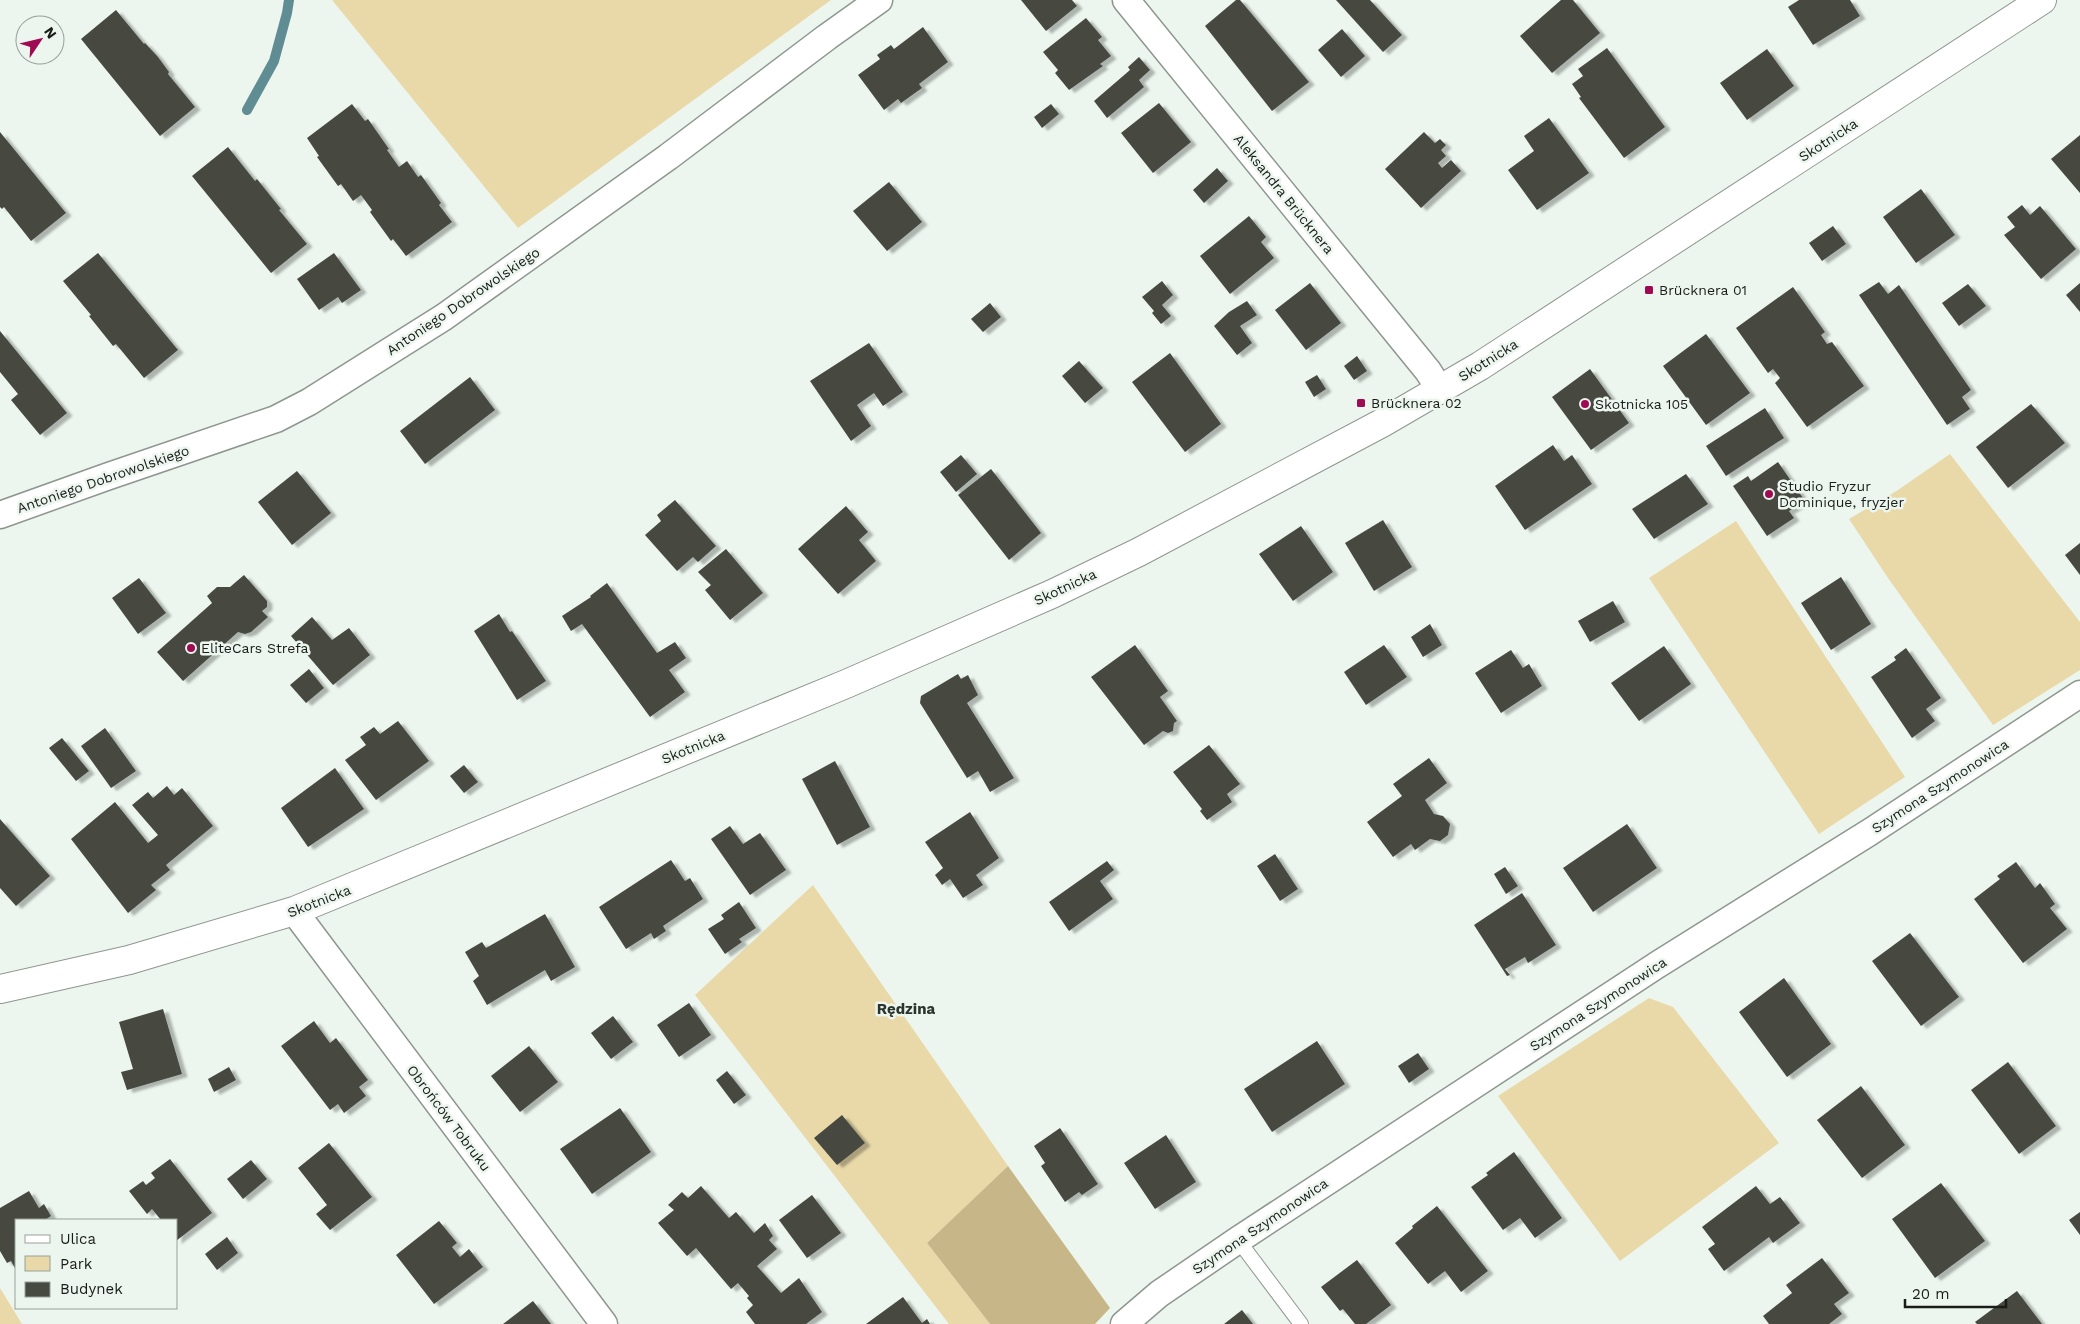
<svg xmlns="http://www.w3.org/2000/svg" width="2080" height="1324" font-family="'Work Sans',sans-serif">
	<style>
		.green { fill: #e9d9a9 }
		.forest { fill: #c7b788 }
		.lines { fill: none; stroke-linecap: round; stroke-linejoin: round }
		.stream { stroke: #608d94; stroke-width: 10 }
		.building { fill: #474a41; filter: url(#shadow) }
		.lane-casing { stroke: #8d968f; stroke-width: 16 }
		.street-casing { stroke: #8d968f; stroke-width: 29 }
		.secondary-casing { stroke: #8d968f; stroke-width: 30 }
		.lane { stroke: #fff; stroke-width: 14 }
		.street { stroke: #fff; stroke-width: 26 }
		.secondary { stroke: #fff; stroke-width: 28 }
		.poi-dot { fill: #9f0b53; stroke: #ecf6ee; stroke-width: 2 }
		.labels { text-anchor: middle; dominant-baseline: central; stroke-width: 5; stroke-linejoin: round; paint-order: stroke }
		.street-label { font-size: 14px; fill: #191c19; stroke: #ecf6ee }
		.poi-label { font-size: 14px; fill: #191c19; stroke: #ecf6ee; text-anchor: start }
		.neighbourhood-label { font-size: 15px; font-weight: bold; fill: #2c342e; stroke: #ecf6ee }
	</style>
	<defs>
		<filter id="shadow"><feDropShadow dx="5.5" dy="3" stdDeviation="1" flood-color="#0004"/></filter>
	</defs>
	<rect width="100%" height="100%" fill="#ecf6ee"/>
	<g class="green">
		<polygon points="332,0 831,0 518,228"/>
		<polygon points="1950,454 2080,622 2080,670 1993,725 1888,578 1849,519 1898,490"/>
		<polygon points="1736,521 1905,777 1819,834 1649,578"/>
		<polygon points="813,885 1008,1166 927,1243 990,1324 949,1324 695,995"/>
		<polygon points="1649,998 1673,1007 1779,1143 1620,1261 1498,1096"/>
		<polygon points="0,1288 22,1324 0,1324"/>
	</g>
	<polygon class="forest" points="1008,1166 1110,1308 1095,1324 990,1324 927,1243"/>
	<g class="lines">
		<polyline class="stream" points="247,110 274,61 287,13 289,0"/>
	</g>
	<g class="building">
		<polygon points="1021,0 1072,0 1077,6 1046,31"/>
		<polygon points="1236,0 1240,0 1309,82 1272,111 1205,26"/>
		<polygon points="1336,0 1370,0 1402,35 1383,52"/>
		<polygon points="1561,0 1573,0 1600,33 1552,73 1520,36"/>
		<polygon points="1799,0 1850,0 1860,16 1813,45 1788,7"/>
		<polygon points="116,10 144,44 145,43 158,57 169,72 168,74 195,107 160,136 81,39"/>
		<polygon points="1086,18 1102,37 1098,40 1111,56 1100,64 1103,66 1069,90 1055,73 1058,70 1043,52"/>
		<polygon points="923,27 948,62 919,84 922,88 901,103 898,99 884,110 858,75 880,59 877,55 891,45 894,49"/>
		<polygon points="1342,29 1365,56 1341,77 1318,50"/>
		<polygon points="1607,48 1665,127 1624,158 1579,98 1581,97 1572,84 1583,76 1578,69"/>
		<polygon points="1767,49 1794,86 1747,120 1720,83"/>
		<polygon points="1139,57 1150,70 1139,80 1144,87 1107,118 1094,101 1130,70 1128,67"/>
		<polygon points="1159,103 1191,142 1153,173 1121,133"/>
		<polygon points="352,104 365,121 368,119 389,149 387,150 399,167 407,161 418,177 421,175 441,203 439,205 452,222 406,256 393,239 391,241 370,212 372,210 361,195 353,201 341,184 338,186 317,157 319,156 307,138"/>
		<polygon points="1051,104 1059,114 1042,128 1034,117"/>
		<polygon points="1549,118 1589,173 1537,210 1508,170 1534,151 1524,136"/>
		<polygon points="0,132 66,213 31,241 4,207 2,209 0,207"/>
		<polygon points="1424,132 1435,143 1440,139 1446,145 1441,150 1446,156 1438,163 1442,168 1451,160 1461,171 1421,208 1385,169"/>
		<polygon points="2080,135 2080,193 2051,159"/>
		<polygon points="228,147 255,181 257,179 281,209 279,210 307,244 271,273 192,176"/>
		<polygon points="1217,168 1228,181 1204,203 1193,190"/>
		<polygon points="889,182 922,222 887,251 853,211"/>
		<polygon points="1921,189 1955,235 1916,263 1883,217"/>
		<polygon points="2022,205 2030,215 2040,206 2076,249 2041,279 2004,235 2015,227 2007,217"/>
		<polygon points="1249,216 1266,237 1261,242 1274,258 1230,294 1200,256"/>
		<polygon points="1833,226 1846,244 1822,261 1809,243"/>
		<polygon points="98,253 178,350 144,378 116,344 113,346 89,316 91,315 63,281"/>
		<polygon points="334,253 361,290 342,303 338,297 319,310 297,279"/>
		<polygon points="1162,281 1173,295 1162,305 1171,316 1161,324 1152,313 1154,311 1142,297"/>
		<polygon points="1879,282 1888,294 1899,285 1971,390 1962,397 1970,409 1947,425 1859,295"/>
		<polygon points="1310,283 1341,323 1306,350 1275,310"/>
		<polygon points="2080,283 2080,312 2066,295"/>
		<polygon points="1968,284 1986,306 1959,326 1942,303"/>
		<polygon points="1793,287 1825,332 1821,335 1827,344 1832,342 1864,386 1807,427 1775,383 1780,378 1773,369 1768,373 1736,328"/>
		<polygon points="1247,301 1257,315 1240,326 1252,343 1237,355 1214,326 1229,312"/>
		<polygon points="990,303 1001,317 983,332 971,319"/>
		<polygon points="0,331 67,413 40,435 11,400 18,394 0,372"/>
		<polygon points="1706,334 1750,393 1706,425 1663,366"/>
		<polygon points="869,343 903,392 883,406 874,393 857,405 871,426 851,441 810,381"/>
		<polygon points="1170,353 1221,424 1185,452 1132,382"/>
		<polygon points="1357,356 1367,371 1354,380 1344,366"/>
		<polygon points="1079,361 1103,388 1085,403 1062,376"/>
		<polygon points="1590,369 1629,423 1591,450 1552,397"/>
		<polygon points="1317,375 1326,389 1314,397 1305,382"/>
		<polygon points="470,377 495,410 425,464 400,431"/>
		<polygon points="2031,404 2065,443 2008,488 1976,447"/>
		<polygon points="1765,408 1784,438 1726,476 1706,446"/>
		<polygon points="1553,445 1564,461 1572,455 1592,484 1525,530 1495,486"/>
		<polygon points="961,455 977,474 956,492 940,472"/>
		<polygon points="1778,462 1805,501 1789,511 1794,518 1767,536 1733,486 1748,476 1751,481"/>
		<polygon points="991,469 1041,533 1009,560 958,495"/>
		<polygon points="297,471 331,513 292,545 258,502"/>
		<polygon points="1686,474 1708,504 1654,539 1632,509"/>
		<polygon points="675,500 716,546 698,562 693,557 677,571 645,535 661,521 657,515"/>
		<polygon points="846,506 868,532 859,540 876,561 838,594 798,549"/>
		<polygon points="1383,520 1412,567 1374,591 1345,543"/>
		<polygon points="1301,526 1333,572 1293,601 1259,554"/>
		<polygon points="2080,543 2080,575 2065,555"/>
		<polygon points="726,549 763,593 730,620 705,590 711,585 698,572"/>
		<polygon points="244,575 267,601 267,607 262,611 268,617 251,632 245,634 238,632 183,681 157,652 212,603 207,596 217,587 230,587"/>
		<polygon points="1841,577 1871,624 1831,650 1801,603"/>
		<polygon points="139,578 166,613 138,634 112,598"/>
		<polygon points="607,583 657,653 675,642 686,658 669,670 685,692 650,717 582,624 571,631 562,616 591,597 590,596"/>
		<polygon points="1613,601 1625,622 1590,642 1578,621"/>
		<polygon points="499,614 510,632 512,631 546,681 517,700 474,631"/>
		<polygon points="312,617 332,640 349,628 370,655 333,685 291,636"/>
		<polygon points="1430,624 1442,645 1423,657 1411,637"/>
		<polygon points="1135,645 1168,691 1160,697 1177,721 1174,723 1173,731 1168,733 1163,731 1144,745 1091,677"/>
		<polygon points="1384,645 1407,677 1366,705 1344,672"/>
		<polygon points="1664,646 1691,684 1639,721 1611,683"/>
		<polygon points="1906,648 1941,698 1926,709 1935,721 1912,738 1871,677 1896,660 1894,657"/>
		<polygon points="1511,650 1523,668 1529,664 1542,686 1501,713 1475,673"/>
		<polygon points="309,669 324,688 306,703 290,685"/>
		<polygon points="958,674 961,679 968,675 978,695 967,703 1014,778 990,792 978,771 967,778 920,703 921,696"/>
		<polygon points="398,721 429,761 376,800 345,760 366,745 360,737 374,727 380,734"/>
		<polygon points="105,728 136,771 111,788 81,746"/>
		<polygon points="62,738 89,771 76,781 49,748"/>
		<polygon points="1209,745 1240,784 1227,794 1232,802 1207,820 1200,811 1202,809 1173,772"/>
		<polygon points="1429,758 1447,783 1425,800 1434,814 1443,816 1450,824 1448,835 1440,841 1430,839 1415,850 1411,844 1393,857 1367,822 1402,796 1393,784"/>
		<polygon points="835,761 870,827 837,845 802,779"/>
		<polygon points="464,765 478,782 464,793 450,776"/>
		<polygon points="335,768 364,809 308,847 281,808"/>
		<polygon points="167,786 174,795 182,788 213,826 166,865 170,870 151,885 156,890 128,913 71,839 115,802 148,843 158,835 132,805 148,792 153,798"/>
		<polygon points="970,812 999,858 976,875 983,885 963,898 950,879 942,885 935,875 943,868 925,842"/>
		<polygon points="0,819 50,876 16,906 0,888"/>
		<polygon points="1627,824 1657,868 1593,912 1563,868"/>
		<polygon points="730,826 743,844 760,833 786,870 750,895 711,839"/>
		<polygon points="1275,854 1298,889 1280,901 1257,866"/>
		<polygon points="671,860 685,881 690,878 703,899 663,926 666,931 654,939 651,933 626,949 599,907"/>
		<polygon points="1107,861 1114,870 1100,881 1113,899 1069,931 1049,902"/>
		<polygon points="2016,862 2035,888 2040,883 2055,904 2050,908 2067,929 2023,963 1974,899 2000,879 1997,876"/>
		<polygon points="1505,867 1518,886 1506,894 1494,874"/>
		<polygon points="1522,893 1556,945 1528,963 1525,957 1505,969 1510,975 1507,976 1474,925"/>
		<polygon points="739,902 756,928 739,939 742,942 725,954 708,929 724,919 721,915"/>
		<polygon points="545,914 575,967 551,981 545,970 487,1005 473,981 479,976 465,952 482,942 486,948"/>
		<polygon points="1910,933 1959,997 1921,1026 1872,961"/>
		<polygon points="1784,978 1831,1044 1787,1077 1739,1012"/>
		<polygon points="689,1003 711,1035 679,1057 657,1025"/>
		<polygon points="163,1009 182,1074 127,1090 121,1072 133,1069 119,1022"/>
		<polygon points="613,1016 633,1042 611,1059 591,1033"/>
		<polygon points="314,1021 330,1043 336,1038 368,1080 359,1087 366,1096 344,1113 338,1104 330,1110 281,1046"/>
		<polygon points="1317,1041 1345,1084 1272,1132 1244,1089"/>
		<polygon points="529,1046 558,1082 520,1112 491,1076"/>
		<polygon points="1418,1053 1429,1069 1409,1083 1398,1066"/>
		<polygon points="2008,1062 2056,1126 2019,1154 1971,1090"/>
		<polygon points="229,1067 236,1080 214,1092 208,1079"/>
		<polygon points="727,1071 746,1095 734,1104 716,1080"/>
		<polygon points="1861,1086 1905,1145 1862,1178 1817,1120"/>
		<polygon points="620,1108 651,1152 592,1194 560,1149"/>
		<polygon points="842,1115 865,1143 837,1165 814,1138"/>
		<polygon points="1060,1128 1098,1184 1082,1195 1079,1192 1065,1202 1041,1166 1045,1163 1034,1146"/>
		<polygon points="1166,1135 1196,1182 1155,1209 1124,1163"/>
		<polygon points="329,1143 372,1197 330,1230 316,1214 327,1205 298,1168"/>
		<polygon points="1514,1152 1562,1218 1535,1238 1520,1218 1503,1230 1471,1187 1488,1175 1486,1173"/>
		<polygon points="170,1159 212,1213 176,1241 176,1220 161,1220 152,1209 147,1214 129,1191 143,1181 146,1185 155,1178 151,1173"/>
		<polygon points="251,1160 267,1179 243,1199 227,1179"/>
		<polygon points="1941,1183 1985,1241 1935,1278 1892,1219"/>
		<polygon points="701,1186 729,1218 736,1212 754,1233 765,1223 773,1236 769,1240 777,1249 757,1266 781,1293 799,1278 822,1312 806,1324 755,1324 746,1312 753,1305 747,1298 749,1296 738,1283 731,1289 696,1248 687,1256 658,1223 674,1210 668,1205 682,1192 688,1198"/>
		<polygon points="1756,1186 1770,1204 1780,1197 1800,1223 1773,1243 1769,1237 1724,1271 1708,1249 1715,1244 1702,1227"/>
		<polygon points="29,1191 39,1208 44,1204 51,1216 45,1220 16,1220 16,1270 11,1261 7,1263 0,1251 0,1208"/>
		<polygon points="812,1195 841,1233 807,1258 779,1220"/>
		<polygon points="1437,1206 1488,1271 1461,1292 1445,1271 1428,1284 1395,1243 1413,1228 1412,1226"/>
		<polygon points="2080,1212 2080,1235 2069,1220"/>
		<polygon points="439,1221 457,1243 452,1247 460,1257 469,1249 483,1267 434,1304 396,1255"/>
		<polygon points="227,1237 238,1253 217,1270 205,1254"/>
		<polygon points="1822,1258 1849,1293 1834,1304 1842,1314 1829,1324 1769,1324 1763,1316 1792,1293 1786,1285"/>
		<polygon points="1357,1260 1391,1305 1366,1324 1355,1324 1343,1309 1340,1311 1321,1287"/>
		<polygon points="2017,1291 2042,1324 1977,1324 1975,1322"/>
		<polygon points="903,1297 922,1323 927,1319 930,1324 866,1324"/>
		<polygon points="533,1301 551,1324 503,1324"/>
		<polygon points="1242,1310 1253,1324 1224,1324"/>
	</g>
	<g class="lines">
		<g class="lane-casing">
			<polyline id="lane" points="1238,1240 1301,1324"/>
		</g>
		<g class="street-casing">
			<g id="street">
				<polyline points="1126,0 1428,371 1440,390"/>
				<polyline points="0,515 109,476 276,419 309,402 444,317 668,157 827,37 879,0"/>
				<polyline points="294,911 604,1324"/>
				<polyline points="1124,1324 1159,1294 1238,1240 1657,965 1870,832 2080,694"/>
			</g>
		</g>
		<g class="secondary-casing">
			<polyline id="secondary" points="0,989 129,960 294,911 846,684 1052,594 1139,552 1382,423 1480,366 2042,0"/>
		</g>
		<use href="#lane" class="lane"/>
		<use href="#street" class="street"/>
		<use href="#secondary" class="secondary"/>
	</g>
	<g class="poi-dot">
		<rect x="1644" y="285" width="10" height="10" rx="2.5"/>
		<rect x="1356" y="398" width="10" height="10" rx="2.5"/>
		<circle cx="1585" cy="404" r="5"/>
		<circle cx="1769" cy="494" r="5"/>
		<circle cx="191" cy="648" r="5"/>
	</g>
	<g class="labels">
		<g class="street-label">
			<text transform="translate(1828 140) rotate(-33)">Skotnicka</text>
			<text transform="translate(1284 194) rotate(51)">Aleksandra Brücknera</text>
			<text transform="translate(463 301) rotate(-34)">Antoniego Dobrowolskiego</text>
			<text transform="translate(1488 360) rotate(-32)">Skotnicka</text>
			<text transform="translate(103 479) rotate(-19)">Antoniego Dobrowolskiego</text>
			<text transform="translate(1065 587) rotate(-25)">Skotnicka</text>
			<text transform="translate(693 747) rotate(-22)">Skotnicka</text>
			<text transform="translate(1940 786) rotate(-33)">Szymona Szymonowica</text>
			<text transform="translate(319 901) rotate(-21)">Skotnicka</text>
			<text transform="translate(1598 1004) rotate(-33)">Szymona Szymonowica</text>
			<text transform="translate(449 1118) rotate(53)">Obrońców Tobruku</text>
			<text transform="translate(1260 1226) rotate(-34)">Szymona Szymonowica</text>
		</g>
		<g class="poi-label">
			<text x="1659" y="290">Brücknera 01</text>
			<text x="1371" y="403">Brücknera 02</text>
			<text x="1595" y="404">Skotnicka 105</text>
			<text x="1779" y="486">Studio Fryzur<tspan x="1779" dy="16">Dominique, fryzjer</tspan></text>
			<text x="201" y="648">EliteCars Strefa</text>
		</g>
		<g class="neighbourhood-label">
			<text x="906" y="1009">Rędzina</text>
		</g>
	</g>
	<rect x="15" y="1219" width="162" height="90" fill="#ecf6ee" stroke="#989f99"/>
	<rect x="25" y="1235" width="25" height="8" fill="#ffffff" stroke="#989f99"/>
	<text x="60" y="1244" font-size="15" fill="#191c19">Ulica</text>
	<rect x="25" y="1256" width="25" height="15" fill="#e9d9a9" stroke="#989f99"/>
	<text x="60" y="1269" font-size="15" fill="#191c19">Park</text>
	<rect x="25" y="1282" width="25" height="15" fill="#474a41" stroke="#989f99"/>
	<text x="60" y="1294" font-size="15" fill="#191c19">Budynek</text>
	<g transform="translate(40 40) rotate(55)"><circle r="24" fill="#ecf6ee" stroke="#989f99"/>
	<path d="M0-4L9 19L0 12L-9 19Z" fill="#9f0b53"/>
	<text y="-8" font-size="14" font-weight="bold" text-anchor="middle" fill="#191c19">N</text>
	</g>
	<path d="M1905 1299v8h101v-8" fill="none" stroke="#191c19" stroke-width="2.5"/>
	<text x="1912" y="1299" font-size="15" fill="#191c19" stroke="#ecf6ee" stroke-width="4" paint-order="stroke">20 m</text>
</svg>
